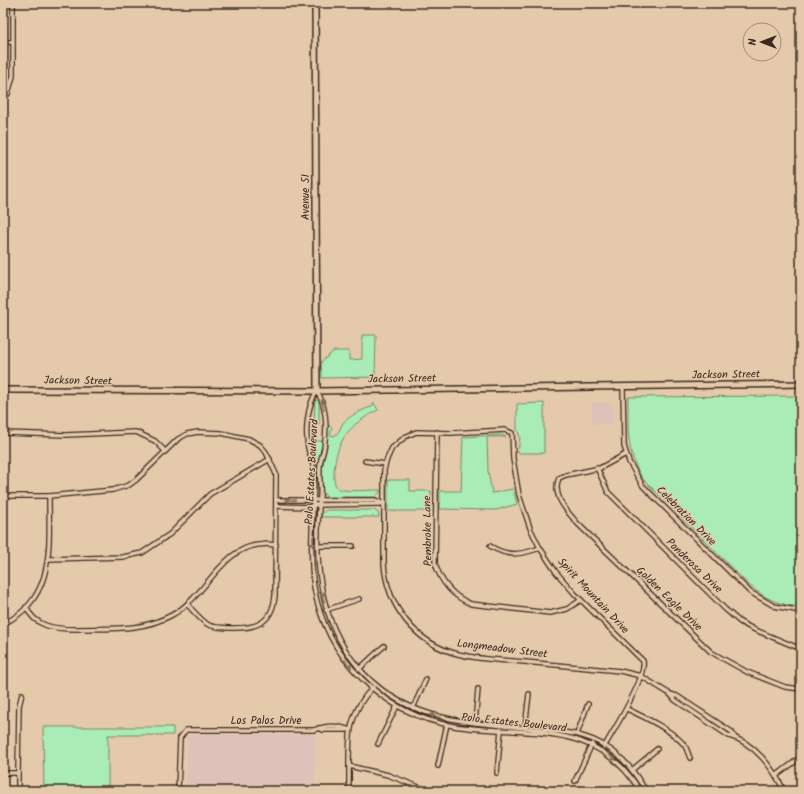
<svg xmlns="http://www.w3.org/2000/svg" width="804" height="794" font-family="Kalam,sans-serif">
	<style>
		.built { fill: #dec2b9 }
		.green { fill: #aaecb6; stroke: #728b6a }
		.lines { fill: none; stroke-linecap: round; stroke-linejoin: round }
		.street-casing { stroke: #3b2a1e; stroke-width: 6 }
		.secondary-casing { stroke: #3b2a1e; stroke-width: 8 }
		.street { stroke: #e4c9ab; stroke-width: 3.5 }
		.secondary { stroke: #e4c9ab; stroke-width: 5 }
		.oneway { fill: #87725d }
		.labels { text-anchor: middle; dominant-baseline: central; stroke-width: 3; stroke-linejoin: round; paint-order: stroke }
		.street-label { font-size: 11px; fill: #3b2a1e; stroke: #e4c9ab }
	</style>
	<rect width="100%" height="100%" fill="#e4c9ab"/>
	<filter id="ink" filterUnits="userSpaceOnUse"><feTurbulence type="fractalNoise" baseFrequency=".025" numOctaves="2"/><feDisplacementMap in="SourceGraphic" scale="8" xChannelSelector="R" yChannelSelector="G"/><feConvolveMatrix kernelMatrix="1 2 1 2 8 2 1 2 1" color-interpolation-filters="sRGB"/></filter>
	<g filter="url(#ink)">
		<g class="built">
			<rect x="592" y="403" width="21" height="21"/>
			<polygon points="190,734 315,734 315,791 187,791 187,736"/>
		</g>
		<g class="green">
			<polygon points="362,335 376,335 375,377 322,378 321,362 334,351 349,351 349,360 362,359"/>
			<path d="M801,396V607C780,605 765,599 749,585L642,478C626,451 628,428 628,397Z"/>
			<polygon points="315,400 319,401 319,424 314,424"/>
			<path d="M374,403L378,410C350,424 336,440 334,472C334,478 333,485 339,489C347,492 371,490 380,490V492L375,497H328L322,493V468L327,447L328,424L332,428L330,435L334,436C340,433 340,427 343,423C348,417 365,408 372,407Z"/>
			<polygon points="544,403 544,453 518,453 520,437 517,429 517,404"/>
			<polygon points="501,435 506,437 487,437 488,471 492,493 513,489 517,504 496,510 440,509 440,491 461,491 463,437"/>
			<polygon points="314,441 323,441 318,463 317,479"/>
			<polygon points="388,480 410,480 410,491 431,491 431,511 388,511"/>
			<polygon points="326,510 374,510 379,514 379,517 321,517 322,514"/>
			<polygon points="43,727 173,727 173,735 108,735 108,791 44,791"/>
		</g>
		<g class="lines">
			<g class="street-casing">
				<g id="street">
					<polyline points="3,42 13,42"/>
					<polyline points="8,94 13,76 13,3"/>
					<polyline points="623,387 624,446 629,462 643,486 750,592 774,606 801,611"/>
					<path d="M437,432L435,563C441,583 452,596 471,604L550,613L567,609L581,600"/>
					<polyline points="3,433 66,435 136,432 155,441 165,451"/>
					<path d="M626,454L600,468L566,475L559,478C551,496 568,512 578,524L711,652L747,672L785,687L801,689"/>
					<polyline points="365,461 385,464"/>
					<polyline points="597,468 608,492 725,609 740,622 753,629 801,649"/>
					<path d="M3,496H49L113,490L129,485L136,480L178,439L187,434L198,432L221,433L249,439L260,445L266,452L276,474L275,596C272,625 254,629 228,628C221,627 214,628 207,624C200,619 193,611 187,604"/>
					<polyline points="276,500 375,500 384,504"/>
					<polyline points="276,506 309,507 313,505 381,504"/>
					<polyline points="318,546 353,546"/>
					<path d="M490,546C508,557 520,555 540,548"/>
					<polyline points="49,559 123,557 142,553 170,534 210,494 270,459"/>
					<path d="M26,607C35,627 55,629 75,629C110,628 140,632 172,615C212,593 222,537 276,545"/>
					<polyline points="326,610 359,599"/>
					<path d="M3,624C56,599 49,545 49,496"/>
					<polyline points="359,669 384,646"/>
					<path d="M373,687C349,713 349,732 349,766L388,775L429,791"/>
					<path d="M670,694L675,700L729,736C754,742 774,769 784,791"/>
					<polyline points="413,708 426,679"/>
					<path d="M627,709C644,717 674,731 685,746C687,749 688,754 690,758"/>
					<polyline points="475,723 478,689"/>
					<polyline points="319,728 323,730 347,730"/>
					<polyline points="525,728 529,694"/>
					<polyline points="577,734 588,704"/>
					<polyline points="378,744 397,706"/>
					<path d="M604,747C613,732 647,677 643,661L575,594L556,572L540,548L530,528L519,495L513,459L512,433L505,430L451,433L416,432L405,437L392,448L387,459L384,470V564C387,606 416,644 458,654C480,660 503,660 525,662C557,665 588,668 620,671L641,676L670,694L677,696L732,732L735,738"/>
					<polyline points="349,766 349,791"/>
					<polyline points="438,766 447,724"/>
					<polyline points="632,770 657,749"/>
					<polyline points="3,773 18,773 18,791"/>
					<polyline points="18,773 19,706 22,694"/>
					<polyline points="497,773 501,730"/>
					<polyline points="776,776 797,760 801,754"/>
					<polyline points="575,781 592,744"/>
					<path d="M178,791L180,738L186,730H314C327,725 337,725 350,730"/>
					<polyline points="408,791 410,784"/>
					<path d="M640,791C597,718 525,737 454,726C383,714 326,658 314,587C310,562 312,534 313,509C313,495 315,480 313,466C313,460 309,454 308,448C305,430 307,406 317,391C327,407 327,430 324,448C323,454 320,460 320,466C319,477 321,487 320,497C314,558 317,618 358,667C406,724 471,722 539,729C563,732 584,733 605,746C623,756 635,773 646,791"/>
				</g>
			</g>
			<g class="secondary-casing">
				<g id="secondary">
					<polyline points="315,3 317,391"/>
					<polyline points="3,390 317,391 801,384"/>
				</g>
			</g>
			<use href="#street" class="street"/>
			<use href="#secondary" class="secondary"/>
		</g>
		<defs><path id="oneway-solid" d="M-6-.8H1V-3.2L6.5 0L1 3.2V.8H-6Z"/></defs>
		<g class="oneway">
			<use href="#oneway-solid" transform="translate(323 405) rotate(-101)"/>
			<use href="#oneway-solid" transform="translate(290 500) rotate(-179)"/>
			<use href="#oneway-solid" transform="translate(313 542) rotate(90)"/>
			<use href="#oneway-solid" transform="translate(323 597) rotate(-103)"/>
			<use href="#oneway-solid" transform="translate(348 664) rotate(53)"/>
			<use href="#oneway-solid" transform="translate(435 716) rotate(-164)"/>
			<use href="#oneway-solid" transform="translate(612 757) rotate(39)"/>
		</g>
	</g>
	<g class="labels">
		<g class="street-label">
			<text transform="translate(306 197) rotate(-90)">Avenue 51</text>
			<text transform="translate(726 375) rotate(-1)">Jackson Street</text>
			<text transform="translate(402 379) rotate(-1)">Jackson Street</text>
			<text transform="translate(78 381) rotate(1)">Jackson Street</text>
			<text transform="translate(312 472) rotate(-87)">Polo Estates Boulevard</text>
			<text transform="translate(686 516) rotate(45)">Celebration Drive</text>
			<text transform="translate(428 531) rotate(-91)">Pembroke Lane</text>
			<text transform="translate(694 566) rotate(44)">Ponderosa Drive</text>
			<text transform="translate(593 596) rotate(47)">Spirit Mountain Drive</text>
			<text transform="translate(669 599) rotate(44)">Golden Eagle Drive</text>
			<text transform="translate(502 649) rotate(7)">Longmeadow Street</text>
			<text x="266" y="721">Los Palos Drive</text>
			<text transform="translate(514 723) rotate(6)">Polo Estates Boulevard</text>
		</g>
	</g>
	<rect width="804" height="794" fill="none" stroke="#e4c9ab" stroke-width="16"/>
	<rect x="8" y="8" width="788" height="778" fill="none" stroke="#3b2a1e" stroke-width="1.5" filter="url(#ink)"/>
	<g transform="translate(762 42) rotate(270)"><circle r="19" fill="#e4c9ab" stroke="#a08973"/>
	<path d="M0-3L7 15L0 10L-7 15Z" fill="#3b2a1e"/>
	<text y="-6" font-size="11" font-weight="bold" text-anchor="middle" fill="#3b2a1e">N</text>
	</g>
</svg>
